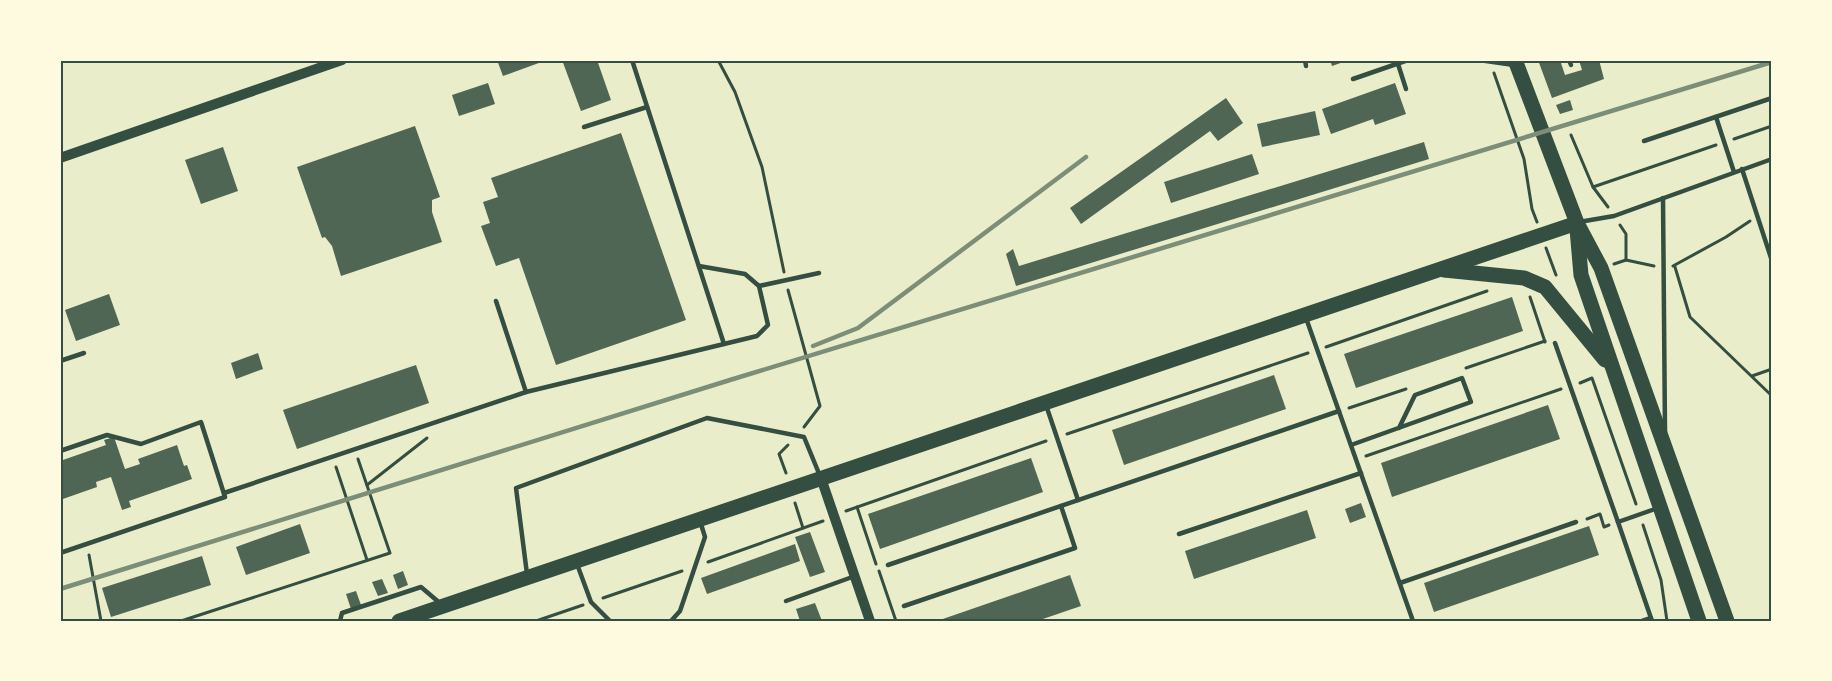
<svg xmlns="http://www.w3.org/2000/svg" width="1832" height="681" font-family="Mulish,sans-serif">
	<style>
		.building { fill: #4f6655 }
		.lines { fill: none; stroke-linecap: round; stroke-linejoin: round }
		.path { stroke: #344e41; stroke-width: 3 }
		.service { stroke: #344e41; stroke-width: 4.5 }
		.tertiary { stroke: #344e41; stroke-width: 10 }
		.primary { stroke: #344e41; stroke-width: 15 }
		.rail { stroke: #7c8e77; stroke-width: 4.5 }
		.neatline { fill: none; stroke: #344e41; stroke-width: 2 }
	</style>
	<rect width="100%" height="100%" fill="#e9edc9"/>
	<g class="building">
		<polygon points="497,60 547,60 503,76"/>
		<polygon points="562,60 597,60 611,100 581,111"/>
		<polygon points="1330,60 1349,60 1332,66"/>
		<polygon points="1538,60 1560,60 1565,75 1582,70 1579,60 1599,60 1604,79 1552,98"/>
		<polygon points="488,83 495,104 459,116 452,95"/>
		<polygon points="1395,83 1406,114 1375,125 1373,119 1331,134 1322,109"/>
		<polygon points="1226,98 1243,123 1218,141 1210,131 1081,224 1070,208"/>
		<polygon points="1570,100 1573,110 1560,114 1556,105"/>
		<polygon points="1315,111 1320,135 1262,147 1257,124"/>
		<polygon points="415,126 440,197 432,200 432,212 442,242 341,276 332,246 325,237 322,238 297,167"/>
		<polygon points="621,133 686,320 556,365 519,258 496,266 481,226 490,223 483,202 498,197 491,178"/>
		<polygon points="1424,142 1429,159 1016,286 1006,254 1013,249 1019,266"/>
		<polygon points="223,147 238,191 201,204 185,160"/>
		<polygon points="1252,154 1259,174 1171,203 1164,182"/>
		<polygon points="109,294 120,325 76,341 65,310"/>
		<polygon points="1512,297 1523,331 1356,388 1344,354"/>
		<polygon points="258,353 263,369 236,379 231,363"/>
		<polygon points="416,365 429,403 297,449 283,410"/>
		<polygon points="1274,375 1286,409 1124,465 1112,430"/>
		<polygon points="1548,405 1560,439 1392,497 1381,463"/>
		<polygon points="114,437 125,469 140,464 138,459 177,445 184,466 187,465 192,479 129,501 131,507 122,510 111,477 96,482 97,487 60,500 60,461 106,445 104,440"/>
		<polygon points="1031,458 1043,492 880,549 868,514"/>
		<polygon points="1361,503 1366,517 1350,523 1345,509"/>
		<polygon points="1307,510 1316,538 1194,579 1185,551"/>
		<polygon points="300,524 310,553 246,575 236,547"/>
		<polygon points="1589,526 1599,555 1434,612 1424,583"/>
		<polygon points="810,532 825,572 810,577 795,537"/>
		<polygon points="795,544 800,561 707,594 701,578"/>
		<polygon points="202,556 211,585 111,617 102,588"/>
		<polygon points="403,571 408,585 398,589 393,575"/>
		<polygon points="1070,575 1081,606 1037,621 937,621"/>
		<polygon points="382,579 388,593 378,596 372,582"/>
		<polygon points="356,591 361,605 351,609 346,594"/>
		<polygon points="815,603 822,621 800,621 796,609"/>
	</g>
	<g class="lines">
		<g class="path">
			<polyline points="718,60 735,92 762,167 784,272"/>
			<polyline points="1494,73 1524,159 1532,209 1537,222"/>
			<polyline points="1571,135 1593,187 1608,207"/>
			<polyline points="1734,139 1772,126"/>
			<polyline points="1593,187 1716,145"/>
			<polyline points="1620,225 1626,234 1626,260"/>
			<polyline points="1546,248 1556,275"/>
			<polyline points="1614,264 1626,260 1654,266"/>
			<polyline points="1673,266 1726,237 1750,221"/>
			<polyline points="1675,267 1690,317 1772,396"/>
			<polyline points="788,290 820,406 804,427"/>
			<polyline points="1530,297 1545,342"/>
			<polyline points="1326,347 1487,291"/>
			<polyline points="1466,368 1545,341"/>
			<polyline points="1752,376 1772,369"/>
			<polyline points="1580,383 1592,378 1636,504"/>
			<polyline points="1349,408 1406,389"/>
			<polyline points="1067,434 1308,353"/>
			<polyline points="1366,456 1561,389"/>
			<polyline points="336,467 367,560"/>
			<polyline points="786,473 779,454 788,445"/>
			<polyline points="367,485 427,438"/>
			<polyline points="795,503 803,528"/>
			<polyline points="857,507 876,564"/>
			<polyline points="846,511 1046,441"/>
			<polyline points="1587,519 1600,514 1604,527 1609,525"/>
			<polyline points="1643,525 1661,580 1667,621"/>
			<polyline points="89,555 101,621"/>
			<polyline points="708,562 823,521"/>
			<polyline points="879,571 896,621"/>
			<polyline points="603,598 682,571"/>
			<polyline points="181,621 390,553 358,459"/>
			<polyline points="536,621 583,605"/>
		</g>
		<g class="service">
			<polyline points="1305,60 1306,66"/>
			<polyline points="1479,60 1514,65"/>
			<polyline points="1569,60 1571,65"/>
			<polyline points="1398,64 1406,89"/>
			<polyline points="1353,79 1408,60"/>
			<polyline points="1716,117 1734,172"/>
			<polyline points="584,127 647,107"/>
			<polyline points="1644,141 1772,98"/>
			<polyline points="1742,169 1772,261"/>
			<polyline points="1663,198 1665,432"/>
			<polyline points="1579,222 1614,216 1772,159"/>
			<polyline points="699,266 745,274 759,286 819,273"/>
			<polyline points="1306,318 1413,621"/>
			<polyline points="1555,343 1618,522"/>
			<polyline points="724,344 757,336 768,325 759,286"/>
			<polyline points="60,361 84,353"/>
			<polyline points="526,392 724,344 632,60"/>
			<polyline points="1046,405 1078,500"/>
			<polyline points="1351,445 1471,402 1462,378 1415,395 1399,428"/>
			<polyline points="60,451 107,435 141,444 201,422 225,497 60,553"/>
			<polyline points="224,493 526,392 496,301"/>
			<polyline points="1179,534 1361,473"/>
			<polyline points="577,564 591,602 610,621"/>
			<polyline points="888,565 1339,411"/>
			<polyline points="527,574 516,488 707,418 804,437 820,476"/>
			<polyline points="1400,583 1576,522"/>
			<polyline points="786,601 855,576"/>
			<polyline points="904,606 1075,548 1061,506"/>
			<polyline points="340,621 342,613 421,587 441,604"/>
			<polyline points="671,621 680,611 705,537 700,521"/>
			<polyline points="1642,621 1651,618"/>
			<polyline points="1652,621 1618,522 1658,508"/>
		</g>
		<g class="tertiary">
			<polyline points="60,158 342,60"/>
			<polyline points="821,478 870,621"/>
		</g>
		<g class="primary">
			<polyline points="1515,60 1577,223 1601,268 1727,621"/>
			<polyline points="1577,229 1581,275 1699,621"/>
			<polyline points="1444,270 1524,278 1545,287 1605,360"/>
			<polyline points="399,621 1577,223"/>
		</g>
		<g class="rail">
			<polyline points="813,346 858,328 1086,157"/>
			<polyline points="60,589 730,380 1772,62"/>
		</g>
	</g>
	<rect width="1832" height="681" fill="none" stroke="#fefae0" stroke-width="123"/>
	<rect x="62" y="62" width="1708" height="558" class="neatline"/>
</svg>
